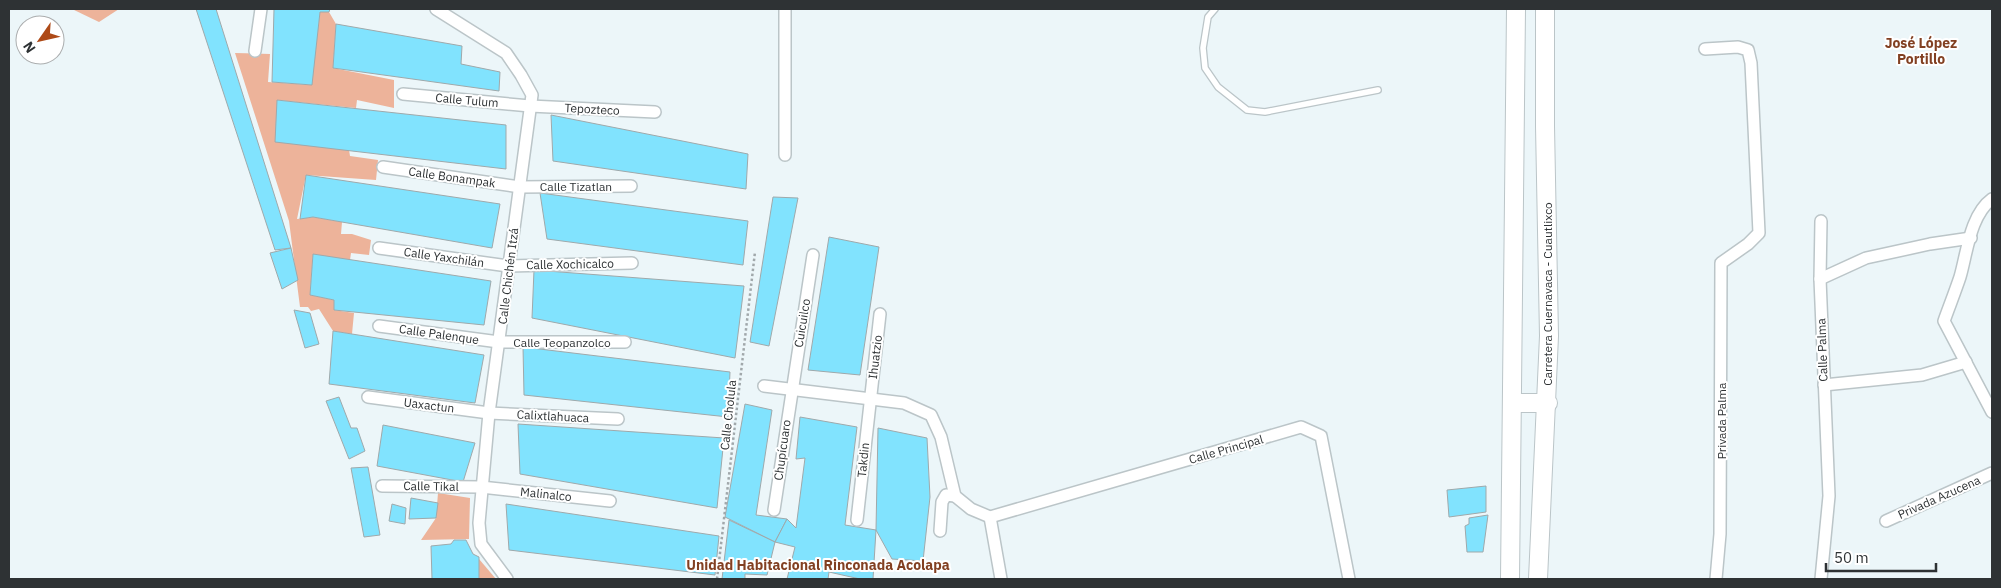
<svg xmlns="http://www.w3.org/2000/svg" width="2001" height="588" font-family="'IBM Plex Sans',sans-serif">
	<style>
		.green { fill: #edb39a }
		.building { fill: #81e3fe; stroke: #9fa9ab }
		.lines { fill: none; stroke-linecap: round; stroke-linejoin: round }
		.service-casing { stroke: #bbc5c8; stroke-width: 8 }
		.minor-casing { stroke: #bbc5c8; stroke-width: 14 }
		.primary-casing { stroke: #bbc5c8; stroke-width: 20 }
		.path { stroke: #a1a8ab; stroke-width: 2.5; stroke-dasharray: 2.5 2.5; stroke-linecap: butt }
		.service { stroke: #fff; stroke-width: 5.5 }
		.minor { stroke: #fff; stroke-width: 11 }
		.primary { stroke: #fff; stroke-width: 18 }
		.labels { text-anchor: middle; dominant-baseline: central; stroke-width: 4; stroke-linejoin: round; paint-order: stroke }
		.street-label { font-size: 12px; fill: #2e3234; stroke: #fff }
		.neighbourhood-label { font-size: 14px; font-weight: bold; fill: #824022; stroke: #fff }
	</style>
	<rect width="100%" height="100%" fill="#ecf6f9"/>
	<g class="green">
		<polygon points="72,9 119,9 99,22"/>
		<polygon points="320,12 329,12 336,24 333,68 394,80 394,108 357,100 356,108 277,100 349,150 350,156 378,160 376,180 306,175 297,219 313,217 342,222 341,234 352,234 371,240 369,255 351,253 350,260 313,255 310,295 334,300 334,310 354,313 352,334 333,331 319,309 311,311 308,307 300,307 289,221 235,53 270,54 268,82 311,85"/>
		<polygon points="438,493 470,498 469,539 421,540 436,518"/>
		<polygon points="479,559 496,579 479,579"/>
	</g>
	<g class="building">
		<polygon points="196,9 216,9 291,248 275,250"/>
		<polygon points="274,9 330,9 329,12 320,12 312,85 272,82"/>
		<polygon points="336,24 462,46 461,64 500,72 499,91 333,68"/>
		<polygon points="277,100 506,125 506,169 275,142"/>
		<polygon points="551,115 748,154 746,189 553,161"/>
		<polygon points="306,175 500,204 492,248 313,217 300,219"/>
		<polygon points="540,193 748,221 743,265 547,239"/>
		<polygon points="773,197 798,198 769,346 750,342"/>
		<polygon points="829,237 879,247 860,375 808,370"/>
		<polygon points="291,248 298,280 282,289 270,253"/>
		<polygon points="313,254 491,281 484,325 334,310 334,300 310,295"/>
		<polygon points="534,270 744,286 735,358 532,318"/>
		<polygon points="294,310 310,313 319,344 305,348"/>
		<polygon points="333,331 484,355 475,403 329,384"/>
		<polygon points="523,347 730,372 728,417 524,395"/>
		<polygon points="339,397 351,428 357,428 365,451 349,459 326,401"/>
		<polygon points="745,404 772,410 756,515 787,519 775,542 725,517"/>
		<polygon points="800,417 857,427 845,525 876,530 873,579 860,579 829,572 828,579 787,579 795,547 775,542 787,519 796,528 805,458 796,459"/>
		<polygon points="518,424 724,438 717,508 520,474"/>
		<polygon points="383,425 475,443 463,482 377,466"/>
		<polygon points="878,428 927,438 930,497 923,561 892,559 876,530"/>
		<polygon points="368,467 380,535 364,537 351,468"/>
		<polygon points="1486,486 1486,512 1449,517 1447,490"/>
		<polygon points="411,498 438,503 436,518 409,519"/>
		<polygon points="392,504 406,508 405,524 389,521"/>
		<polygon points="506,504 719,536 715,575 509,550"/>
		<polygon points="1488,515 1483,552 1467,552 1465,526 1469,524 1469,518"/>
		<polygon points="729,520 775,542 767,575 745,574 745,579 722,579"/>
		<polygon points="454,540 466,540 473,554 479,557 479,579 432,579 431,546 451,544"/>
	</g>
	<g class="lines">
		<g class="service-casing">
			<polyline id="service" points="1215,9 1208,17 1203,48 1205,68 1218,87 1247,110 1265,112 1378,90"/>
		</g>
		<g class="minor-casing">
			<g id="minor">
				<polyline points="436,9 506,53 521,75 532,95 489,413 479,523 481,544 507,579"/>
				<polyline points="1705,49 1738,47 1748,50 1751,63 1759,233 1748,244 1721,263 1720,534 1716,579"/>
				<polyline points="255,51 261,9"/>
				<polyline points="403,94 530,106 655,112"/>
				<polyline points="785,155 785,9"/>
				<polyline points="383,167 520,187 631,186"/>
				<path d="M1992,199C1970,215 1967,253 1960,277C1955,292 1949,307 1944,321L1992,412"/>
				<polyline points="1821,221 1820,279 1829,496 1821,579"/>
				<polyline points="379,248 508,266 632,263"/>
				<polyline points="1820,279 1866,258 1930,244 1971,238"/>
				<polyline points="379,326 499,342 625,342"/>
				<polyline points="1824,385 1922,375 1966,362"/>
				<polyline points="764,386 904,403 931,415 941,437 955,496 971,509 990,517 1301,427 1321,436 1349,579"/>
				<polyline points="368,397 489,413 618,419"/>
				<polyline points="382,486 481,487 610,501"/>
				<polyline points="774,510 813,255"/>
				<polyline points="990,517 1001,579"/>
				<polyline points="857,520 880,314"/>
				<polyline points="1886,521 1992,473"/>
				<polyline points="940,531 942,502 946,495 955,496"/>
			</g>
		</g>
		<g class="primary-casing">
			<g id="primary">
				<polyline points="1513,403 1548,403"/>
				<polyline points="1510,579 1516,9"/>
				<polyline points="1538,579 1549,336 1545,126 1545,9"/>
			</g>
		</g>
		<polyline class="path" points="717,579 755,252"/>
		<use href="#service" class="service"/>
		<use href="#minor" class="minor"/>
		<use href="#primary" class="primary"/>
	</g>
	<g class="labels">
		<g class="street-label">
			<text transform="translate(467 100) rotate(5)">Calle Tulum</text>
			<text transform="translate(592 109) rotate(3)">Tepozteco</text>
			<text transform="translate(452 177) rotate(8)">Calle Bonampak</text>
			<text x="576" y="186">Calle Tizatlan</text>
			<text transform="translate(444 257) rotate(8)">Calle Yaxchilán</text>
			<text transform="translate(570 264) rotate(-1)">Calle Xochicalco</text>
			<text transform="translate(508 276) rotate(-83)">Calle Chichén Itzá</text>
			<text transform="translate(1547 294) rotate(-90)">Carretera Cuernavaca - Cuautlixco</text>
			<text transform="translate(802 323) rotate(-81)">Cuicuilco</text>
			<text transform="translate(439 334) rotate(8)">Calle Palenque</text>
			<text x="562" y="342">Calle Teopanzolco</text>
			<text transform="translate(1822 350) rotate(-92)">Calle Palma</text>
			<text transform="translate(875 357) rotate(-83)">Ihuatzio</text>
			<text transform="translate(429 405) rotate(7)">Uaxactun</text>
			<text transform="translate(728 415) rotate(-84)">Calle Cholula</text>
			<text transform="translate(553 416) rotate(3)">Calixtlahuaca</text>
			<text transform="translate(1721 421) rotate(-90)">Privada Palma</text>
			<text transform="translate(1226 449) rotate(-16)">Calle Principal</text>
			<text transform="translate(782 450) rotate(-82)">Chupícuaro</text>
			<text transform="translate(863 460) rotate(-84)">Takdin</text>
			<text transform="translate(431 486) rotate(1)">Calle Tikal</text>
			<text transform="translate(546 494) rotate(6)">Malinalco</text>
			<text transform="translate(1939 497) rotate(-24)">Privada Azucena</text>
		</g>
		<g class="neighbourhood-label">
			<text x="1921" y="43">José López<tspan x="1921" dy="16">Portillo</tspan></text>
			<text x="818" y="565">Unidad Habitacional Rinconada Acolapa</text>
		</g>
	</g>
	<rect width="2001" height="588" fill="none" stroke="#2e3234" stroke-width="20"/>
	<g transform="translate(40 40) rotate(236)"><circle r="24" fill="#ffffff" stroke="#abadae"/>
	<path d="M0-4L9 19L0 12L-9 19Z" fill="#ae4a17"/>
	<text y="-8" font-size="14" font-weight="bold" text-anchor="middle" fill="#2e3234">N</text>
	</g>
	<path d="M1826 563v8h110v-8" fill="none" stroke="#2e3234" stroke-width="2.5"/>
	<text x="1834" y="563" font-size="15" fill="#2e3234" stroke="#ffffff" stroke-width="4" paint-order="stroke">50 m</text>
</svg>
